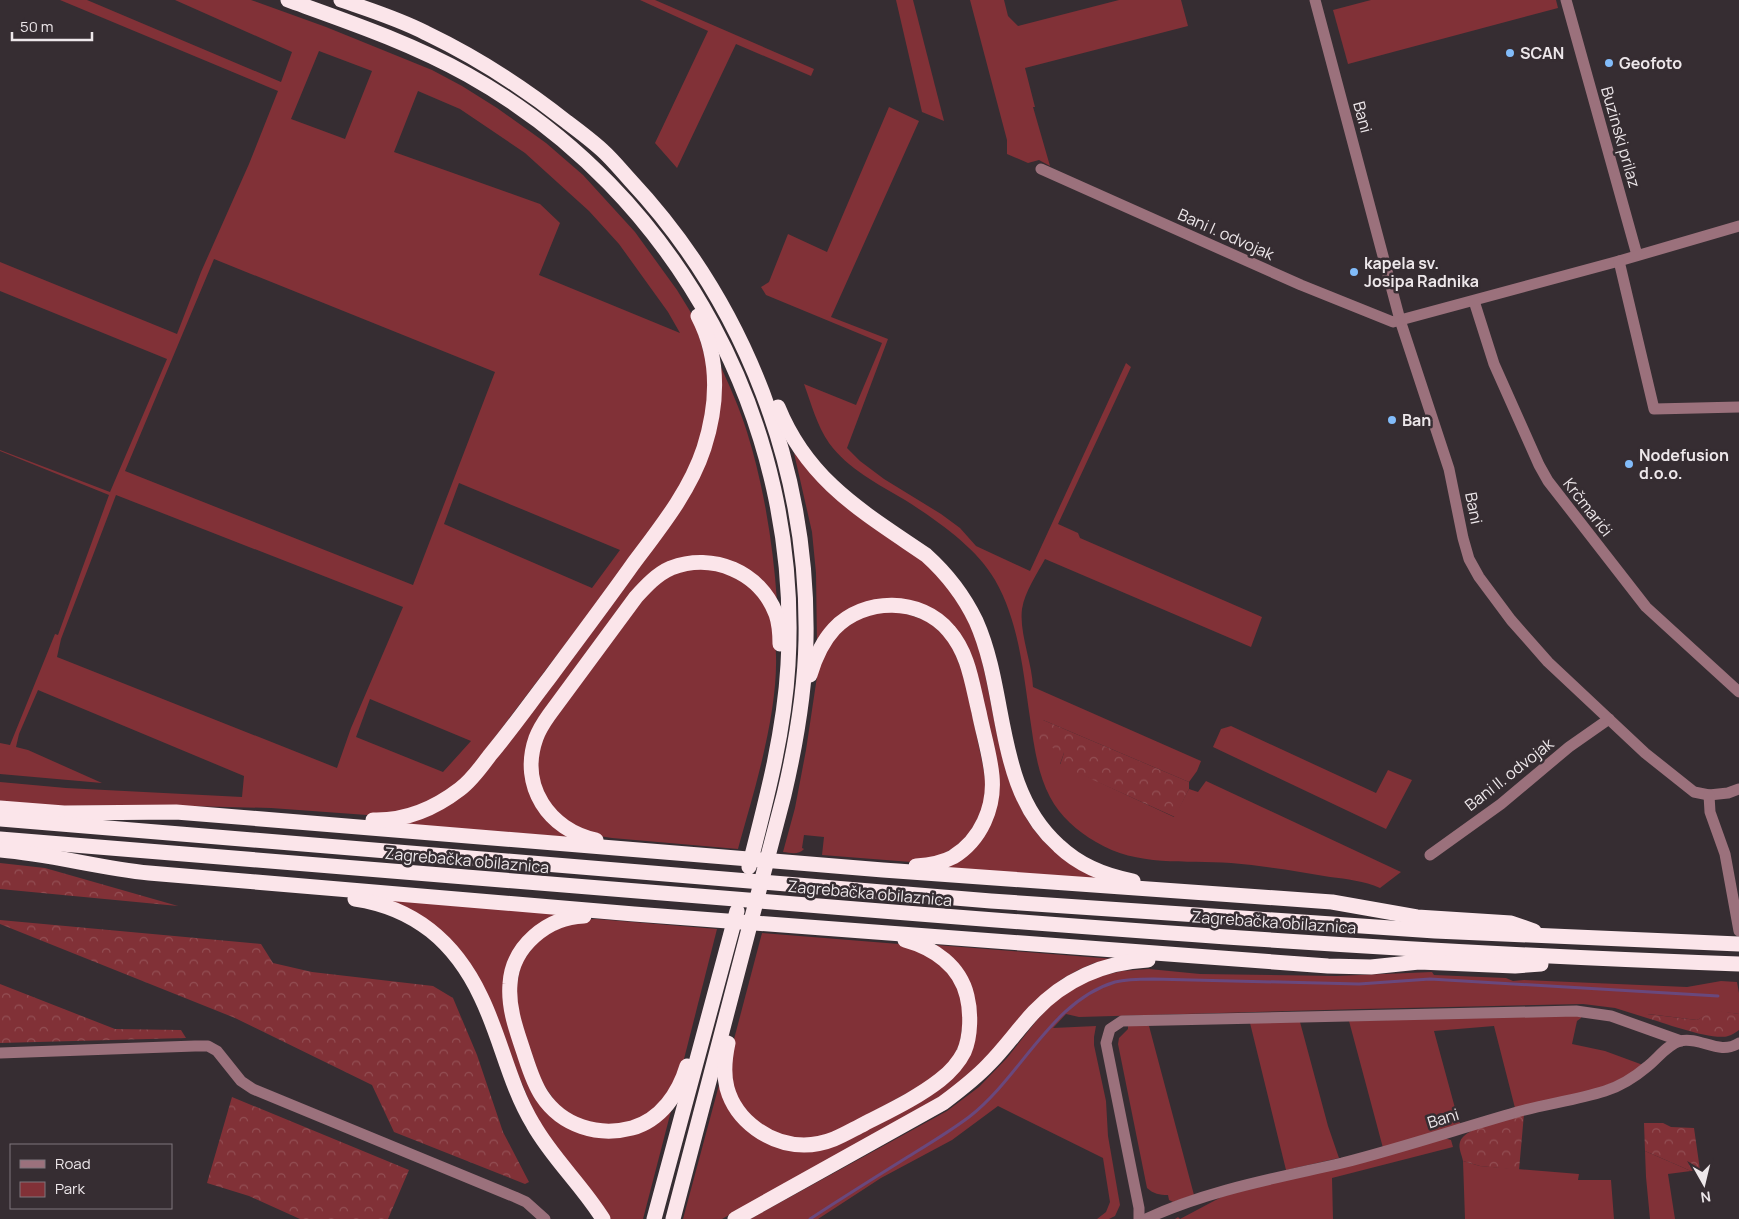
<svg xmlns="http://www.w3.org/2000/svg" width="1739" height="1219" font-family="Manrope,sans-serif">
	<style>
		.green { fill: #813137; fill-rule: evenodd }
		.forest { fill: url(#forest-crowns) }
		.lines { fill: none; stroke-linecap: round; stroke-linejoin: round }
		.stream { stroke: #69487d; stroke-width: 3 }
		.minor { stroke: #9b717c; stroke-width: 11 }
		.highway { stroke: #fbe5ea; stroke-width: 15 }
		.poi-dot { fill: #82bcfa; stroke: #362d32; stroke-width: 2 }
		.labels { text-anchor: middle; dominant-baseline: central; stroke-width: 5; stroke-linejoin: round; paint-order: stroke }
		.poi-label { font-size: 16px; font-weight: bold; fill: #ede7ea; stroke: #362d32; text-anchor: start }
		.street-label { font-size: 16px; fill: #ede7ea; stroke: #362d32 }
	</style>
	<defs>
		<pattern id="forest-crowns" width="20" height="18" patternUnits="userSpaceOnUse" patternTransform="scale(1.25)"><rect width="20" height="18" fill="#813137"/><path d="M2 6a3 3 0 1 1 6 0M12 15a3 3 0 1 1 6 0" fill="none" stroke="#934f54"/></pattern>
	</defs>
	<rect width="100%" height="100%" fill="#362d32"/>
	<g class="green">
		<path d="M60,0H87L281,82L292,52L175,0H251L326,27L432,70L462,86L497,108L546,143L583,175L635,232L677,290L693,316L709,371L707,414L693,461L666,511L464,778L439,798L389,815H367L271,808L149,805L64,806L0,802V782L66,788L242,797L244,776L38,690L19,734L16,747L28,750L102,783L0,774V743L10,745L55,634L58,635L109,495L0,451V450L110,492L167,359L0,291V262L177,334L201,272L249,164L278,91ZM319,51L372,71L345,139L291,119ZM418,91L460,109L525,153L589,211L619,244L668,312L680,333L539,275L560,223L540,204L394,152ZM214,259L495,372L413,585L125,471ZM459,483L620,550L592,588L444,524ZM116,495L403,607L351,728L337,768L57,657L61,639ZM370,699L471,741L443,772L356,737Z"/>
		<polygon points="640,0 655,0 814,69 811,76 736,44 677,168 655,143 708,31"/>
		<polygon points="896,0 913,0 944,121 922,112"/>
		<polygon points="970,0 1004,0 1008,16 1018,26 1119,0 1181,0 1188,26 1025,68 1035,107 1033,107 1050,166 1039,160 1028,163 1007,154 1007,140"/>
		<polygon points="1371,0 1556,0 1558,8 1348,64 1333,10"/>
		<path d="M889,107L919,121L831,317L888,339L847,448L860,461L884,479L941,514L960,528L976,546L1030,571L1126,363L1131,367L1058,524L1078,533L1080,538L1262,617L1251,647L1045,559C1037,574 1025,591 1022,609C1019,633 1032,662 1033,687L1201,761L1197,771L1189,782L1043,720L1064,753L1060,764L1174,817L1189,789L1198,792L1206,781L1401,872L1380,888C1364,881 1347,879 1330,877C1297,871 1264,866 1231,863C1185,860 1137,867 1096,842C1077,831 1060,816 1050,797C1037,772 1034,745 1030,718C1023,671 1019,622 995,580C976,547 936,520 905,500C878,484 848,469 829,443C817,426 811,403 804,384L856,405L882,343L766,295L761,287L769,282L788,234L827,252Z"/>
		<path d="M720,365C730,387 740,409 747,432C764,487 773,544 777,601L749,570L668,564L546,708L526,769L568,837L404,824L439,811L684,503Z"/>
		<path d="M794,453C812,473 829,494 850,510C880,534 926,556 948,587C956,599 968,617 973,630C998,700 993,799 1053,850C1066,862 1087,871 1102,879L951,868L946,866L993,813L959,634L898,600L817,642L816,573L812,532Z"/>
		<path d="M694,568C703,569 715,568 724,571C730,573 746,582 750,586C755,591 768,608 770,614C790,680 756,783 738,849L612,838L599,836L576,829L549,804L540,786L537,762L543,734L641,598L667,576Z"/>
		<path d="M899,611L929,622L950,641L964,676L983,766L986,783L983,810L968,835L955,847L941,855L911,862L822,855L824,837L804,835L802,848L804,849C799,855 791,853 783,852L795,808L806,750L818,670L822,654L836,634L867,614Z"/>
		<polygon points="1231,726 1376,793 1388,770 1412,780 1386,829 1213,747 1221,729"/>
		<polygon points="383,899 556,914 517,947 510,1030 569,1128 655,1123 671,1111 643,1219 608,1219 538,1122 475,971"/>
		<polygon points="596,919 717,929 684,1059 675,1083 651,1113 628,1123 607,1126 576,1118 557,1104 541,1081 522,1029 515,994 521,964 541,936 580,920"/>
		<polygon points="762,933 899,944 928,954 949,973 960,992 964,1013 960,1043 954,1056 944,1069 929,1081 836,1132 812,1139 787,1137 759,1125 736,1097 731,1072 733,1043"/>
		<polygon points="936,945 1114,959 1094,963 1078,970 1062,979 1048,990 998,1047 956,1088 722,1219 683,1219 719,1085 727,1104 796,1151 930,1094 975,1033 949,955"/>
		<polygon points="1149,969 1200,974 1336,976 1432,972 1434,975 1506,978 1513,981 1524,980 1687,987 1721,981 1737,982 1739,993 1739,1014 1714,1011 1697,1020 1648,1014 1647,1018 1615,1008 1583,1004 1361,1009 1079,1017 1066,1014 1053,1028 1096,1026 1094,1037 1094,1045 1106,1101 1108,1136 1120,1205 1115,1216 1109,1219 1097,1219 1106,1212 1110,1202 1103,1158 998,1106 952,1140 881,1178 818,1219 750,1219 947,1111 979,1087 1007,1058 1037,1020 1055,1001 1077,986 1097,977 1122,971"/>
		<path d="M1581,1015V1018L1577,1021L1572,1044L1605,1051L1643,1065C1607,1093 1558,1098 1515,1108L1494,1026L1434,1031L1458,1119L1461,1125L1383,1148L1349,1021Z"/>
		<polygon points="1300,1022 1328,1126 1339,1158 1286,1170 1250,1023"/>
		<path d="M1128,1026H1149L1194,1195L1173,1202L1169,1200L1168,1195C1159,1195 1154,1194 1147,1188L1118,1044L1119,1038L1128,1029Z"/>
		<polygon points="1444,1138 1451,1140 1453,1147 1332,1178 1333,1219 1175,1219 1178,1217 1180,1219 1227,1194"/>
		<polygon points="1645,1151 1691,1171 1668,1174 1675,1219 1650,1219 1646,1177"/>
		<polygon points="1463,1161 1480,1166 1579,1174 1578,1180 1611,1180 1614,1219 1465,1219"/>
	</g>
	<g class="forest">
		<polygon points="1043,720 1189,782 1189,789 1175,817 1060,765 1064,753 1037,741"/>
		<polygon points="0,863 45,868 178,906 0,889"/>
		<polygon points="0,920 261,944 273,963 312,972 433,986 453,998 477,1055 503,1132 529,1182 525,1184 394,1132 372,1085 235,1018 0,924"/>
		<polygon points="0,984 115,1029 181,1030 186,1038 0,1043"/>
		<path d="M1714,1010L1739,1014V1030C1736,1032 1732,1035 1728,1036C1713,1041 1664,1023 1647,1018V1014L1697,1020Z"/>
		<polygon points="232,1097 409,1170 388,1219 300,1219 249,1196 207,1183"/>
		<path d="M1524,1114L1519,1170L1480,1166L1463,1161C1462,1155 1458,1148 1460,1142C1464,1127 1509,1119 1524,1114Z"/>
		<polygon points="1644,1123 1663,1123 1671,1127 1694,1128 1700,1170 1691,1171 1645,1151"/>
	</g>
	<g class="lines">
		<path class="stream" d="M810,1219C842,1198 874,1178 906,1158C927,1145 949,1132 969,1117C1021,1077 1051,1001 1115,982C1127,979 1140,979 1153,979L1359,984L1430,979L1718,996"/>
		<g class="minor">
			<polyline points="1315,0 1400,320 1449,469 1463,538 1469,559 1479,577 1511,620 1548,662 1645,753 1694,792 1709,795 1728,793 1739,789"/>
			<polyline points="1566,0 1637,255"/>
			<polyline points="1041,169 1301,285 1393,322 1619,261 1739,226"/>
			<polyline points="1619,261 1654,409 1739,407"/>
			<polyline points="1474,301 1494,364 1539,465 1548,481 1646,607 1739,692"/>
			<polyline points="1709,795 1710,812 1725,854 1739,931"/>
			<polyline points="1430,855 1501,804 1569,747 1609,719"/>
			<polyline points="0,1053 195,1046 208,1046 217,1051 241,1081 253,1089 515,1197 526,1202 545,1219"/>
			<polyline points="1139,1219 1139,1208 1106,1043 1110,1029 1122,1021 1576,1011 1611,1016 1681,1041"/>
			<path d="M1146,1219C1208,1190 1277,1178 1342,1163C1401,1148 1458,1129 1517,1112C1546,1104 1576,1100 1605,1091C1621,1086 1635,1077 1648,1066C1658,1058 1667,1045 1680,1041C1700,1036 1719,1056 1739,1043"/>
		</g>
		<g class="highway">
			<path d="M288,0C349,22 411,43 468,75C679,193 802,425 788,665C784,734 766,801 749,867"/>
			<path d="M341,0C370,10 399,19 426,33C476,57 523,87 567,122C579,131 591,140 602,150C612,159 621,170 630,180C746,304 809,470 806,640C805,692 796,744 784,795L673,1219"/>
			<path d="M778,407C808,481 863,512 926,555C946,573 964,596 976,621C1009,695 994,788 1059,846C1079,865 1106,876 1133,881"/>
			<path d="M810,675C815,658 822,642 834,629C864,597 921,597 949,631C969,654 972,684 979,712C983,733 990,754 992,776C995,807 981,840 953,857C942,863 929,865 916,866"/>
			<polyline points="0,808 64,813 176,812 883,870 1332,902 1417,917 1511,923 1534,931"/>
			<polyline points="0,819 991,901 1435,931 1739,944"/>
			<path d="M373,820C406,821 434,809 460,789C472,780 481,767 490,755C511,730 530,703 550,677C578,639 606,602 633,564C660,528 690,491 704,448C718,404 720,358 698,316"/>
			<path d="M0,839C253,860 506,881 760,901C1086,928 1412,953 1739,964"/>
			<path d="M596,840C549,830 519,786 536,738C539,730 544,722 549,715L636,597C646,586 657,574 671,568C713,552 760,572 776,614C779,623 780,634 780,644"/>
			<path d="M0,850C50,854 99,868 149,873L634,914L1328,966L1371,967L1419,962L1515,966L1541,964"/>
			<path d="M355,899C415,908 455,942 481,997C501,1038 509,1084 533,1124C552,1158 582,1185 603,1219"/>
			<path d="M584,916C548,917 512,946 510,984C508,1007 516,1029 523,1050C528,1065 533,1083 542,1096C562,1126 598,1137 632,1128C661,1120 679,1093 687,1066"/>
			<path d="M728,1043C725,1057 723,1073 727,1088C736,1121 770,1145 804,1145C814,1145 824,1143 834,1139C844,1135 854,1129 864,1124C889,1111 917,1098 940,1080C949,1073 959,1062 964,1052C971,1036 971,1012 967,996C960,966 934,948 905,940"/>
			<polyline points="654,1219 737,911"/>
			<path d="M735,1219L943,1103C959,1091 975,1079 989,1064C1005,1048 1018,1029 1034,1012C1064,980 1104,962 1148,960"/>
		</g>
	</g>
	<g class="poi-dot">
		<circle cx="1510" cy="53" r="5"/>
		<circle cx="1609" cy="63" r="5"/>
		<circle cx="1354" cy="272" r="5"/>
		<circle cx="1392" cy="420" r="5"/>
		<circle cx="1629" cy="464" r="5"/>
	</g>
	<g class="labels">
		<g class="poi-label">
			<text x="1520" y="53">SCAN</text>
			<text x="1619" y="63">Geofoto</text>
			<text x="1364" y="263">kapela sv.<tspan x="1364" dy="18">Josipa Radnika</tspan></text>
			<text x="1402" y="420">Ban</text>
			<text x="1639" y="455">Nodefusion<tspan x="1639" dy="18">d.o.o.</tspan></text>
		</g>
		<g class="street-label">
			<text transform="translate(1363 117) rotate(75)">Bani</text>
			<text transform="translate(1621 137) rotate(74)">Buzinski prilaz</text>
			<text transform="translate(1226 234) rotate(24)">Bani I. odvojak</text>
			<text transform="translate(1588 507) rotate(52)">Krčmarići</text>
			<text transform="translate(1474 508) rotate(79)">Bani</text>
			<text transform="translate(1509 774) rotate(-38)">Bani II. odvojak</text>
			<text transform="translate(467 860) rotate(5)">Zagrebačka obilaznica</text>
			<text transform="translate(870 893) rotate(5)">Zagrebačka obilaznica</text>
			<text transform="translate(1274 922) rotate(4)">Zagrebačka obilaznica</text>
			<text transform="translate(1443 1118) rotate(-17)">Bani</text>
		</g>
	</g>
	<rect x="10" y="1144" width="162" height="65" fill="#362d32" stroke="#7f777c"/>
	<rect x="20" y="1160" width="25" height="8" fill="#9b717c" stroke="#7f777c"/>
	<text x="55" y="1169" font-size="15" fill="#ede7ea">Road</text>
	<rect x="20" y="1182" width="25" height="15" fill="#813137" stroke="#7f777c"/>
	<text x="55" y="1194" font-size="15" fill="#ede7ea">Park</text>
	<g transform="translate(1704 1184) rotate(172)" stroke="#362d32" stroke-width="4" paint-order="stroke">
	<path d="M0-4L9 19L0 12L-9 19Z" fill="#ede7ea"/>
	<text y="-8" font-size="14" font-weight="bold" text-anchor="middle" fill="#ede7ea">N</text>
	</g>
	<path d="M12 32v8h80v-8" fill="none" stroke="#ede7ea" stroke-width="2.5"/>
	<text x="20" y="32" font-size="15" fill="#ede7ea" stroke="#362d32" stroke-width="4" paint-order="stroke">50 m</text>
</svg>
